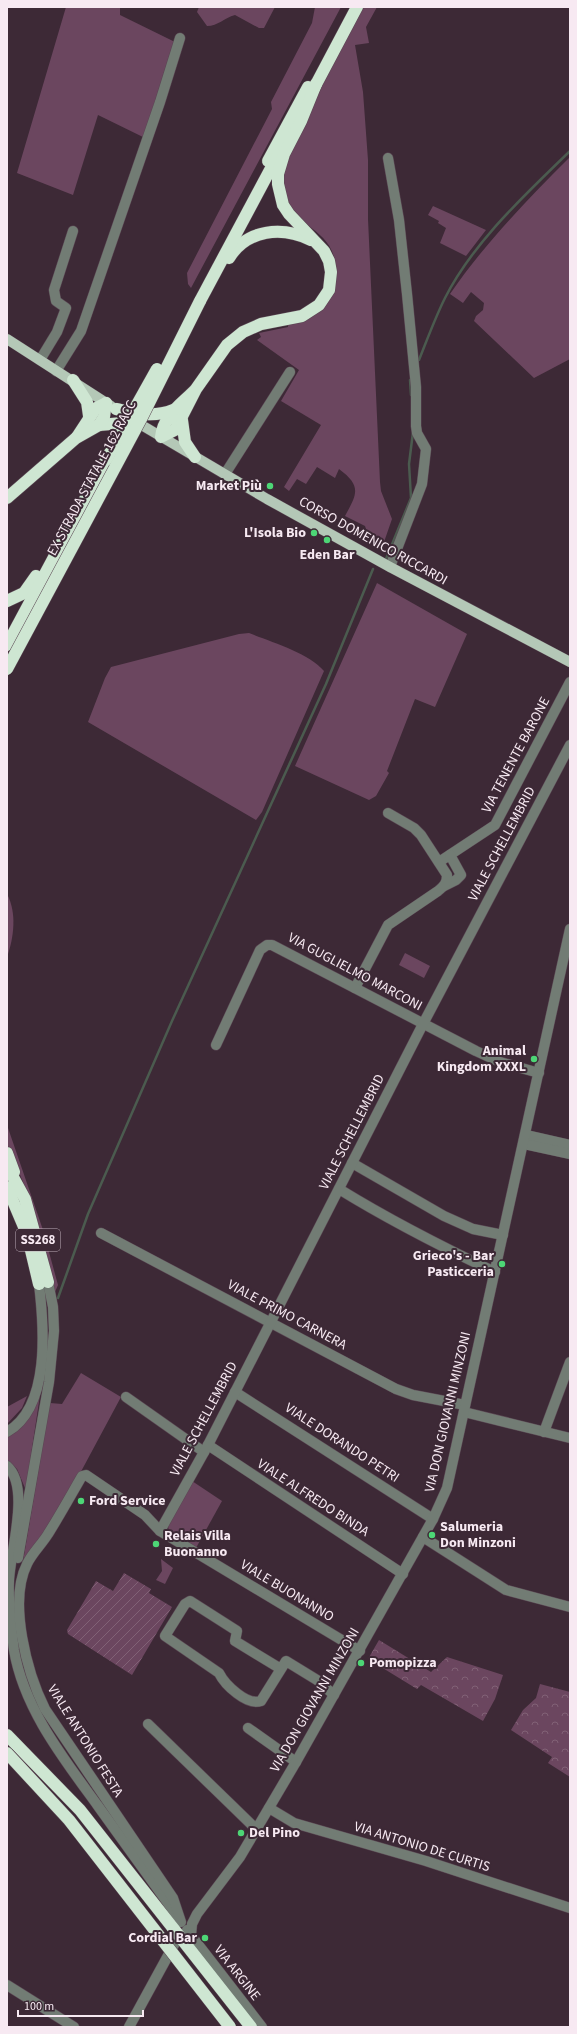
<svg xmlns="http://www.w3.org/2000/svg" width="577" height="2034" font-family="'Source Sans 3',sans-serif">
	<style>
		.grass { fill: #6b465f }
		.park { fill: url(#park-crowns) }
		.garden { fill: url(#garden-furrows) }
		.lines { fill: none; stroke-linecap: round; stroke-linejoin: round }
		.stream { stroke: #4b5b4f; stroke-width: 2.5 }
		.minor-casing { stroke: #5b4854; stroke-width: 11 }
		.major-casing { stroke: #5b4854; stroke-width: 11 }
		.highway-casing { stroke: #5b4854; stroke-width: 13 }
		.minor { stroke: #727c74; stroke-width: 10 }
		.major { stroke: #b4c8b7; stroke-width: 10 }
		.highway { stroke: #cee6d2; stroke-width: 12 }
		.highway-bridge-casing { stroke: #5b4854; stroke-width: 13; stroke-linecap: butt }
		.highway-bridge { stroke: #cee6d2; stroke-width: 12 }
		.poi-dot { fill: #4dd676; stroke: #3d2936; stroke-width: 1.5 }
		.labels { text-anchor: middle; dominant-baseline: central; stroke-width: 4; stroke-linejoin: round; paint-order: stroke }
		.shield { fill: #3d2936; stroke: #bfafba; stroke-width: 1 }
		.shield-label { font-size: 13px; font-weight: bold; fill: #f7e9f2 }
		.street-label { font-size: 14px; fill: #f7e9f2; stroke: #3d2936 }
		.poi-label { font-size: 14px; font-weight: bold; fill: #f7e9f2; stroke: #3d2936; text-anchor: end }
	</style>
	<defs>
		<pattern id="park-crowns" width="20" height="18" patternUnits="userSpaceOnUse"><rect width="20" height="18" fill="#6b465f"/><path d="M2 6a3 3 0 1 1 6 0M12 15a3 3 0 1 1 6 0" fill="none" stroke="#816176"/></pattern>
		<pattern id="garden-furrows" width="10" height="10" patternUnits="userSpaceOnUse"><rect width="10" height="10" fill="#6b465f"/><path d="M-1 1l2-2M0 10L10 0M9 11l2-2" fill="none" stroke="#816176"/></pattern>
	</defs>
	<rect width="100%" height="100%" fill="#3d2936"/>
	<g class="grass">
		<polygon points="66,7 120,7 120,15 175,42 145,138 98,115 73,195 17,173"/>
		<path d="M199,7H275L264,28H259L235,15C224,18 218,26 207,26L197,12Z"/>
		<polygon points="315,7 341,7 191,288 188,284 187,273 272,109 271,102 312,23"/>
		<path d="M360,7H377L366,27L369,43L355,45L363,92L368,160V219L380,482L381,491L392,519L384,542L366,529L365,526L345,516C357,494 362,486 339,469L335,478L317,467L306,484L297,479L289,491L284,487L321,425L281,401L299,370L257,340L261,337L259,333L288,327V324L333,291C348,223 292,237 283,188C281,180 284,169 284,160Z"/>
		<path d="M570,157V359L534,378L474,321L476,316L483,310L484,303L471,292L463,303L450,294C485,243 527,200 570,157Z"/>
		<polygon points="433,206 486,230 466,256 440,243 446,228 438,223 439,221 428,215"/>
		<polygon points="377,583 467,634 435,707 415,699 387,771 389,773 376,796 369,800 295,766"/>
		<path d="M249,633C271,642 309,653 324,671L262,812L256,820L88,722L105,678L111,667L239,634Z"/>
		<path d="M7,894C17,913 14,937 7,957Z"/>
		<polygon points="405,953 430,966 424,978 399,965"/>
		<polygon points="7,1125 43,1230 58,1285 55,1292 28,1194 7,1144"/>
		<polygon points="81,1373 121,1397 62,1507 22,1567 50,1403 62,1404"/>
		<polygon points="42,1382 26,1488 25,1488 17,1469 7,1460 7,1438 25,1422"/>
		<polygon points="27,1396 22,1408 7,1424 7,1407"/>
		<polygon points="192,1481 222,1501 196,1548 169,1532 168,1526"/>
		<polygon points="161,1559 173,1568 165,1584 156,1580 162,1571"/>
	</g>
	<g class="park">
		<polygon points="379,1640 431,1672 447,1657 503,1675 495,1699 483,1721 421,1685 417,1689 368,1659"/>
		<polygon points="540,1684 570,1692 570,1777 548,1763 552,1757 511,1730 523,1710 536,1698"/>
	</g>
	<polygon class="garden" points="124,1573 151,1589 149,1593 172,1607 132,1675 68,1634 67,1630 96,1581 113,1591"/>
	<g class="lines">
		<g class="stream">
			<path d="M419,360C427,340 435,318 445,298C474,241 525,195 570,151"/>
			<polyline points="410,380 411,395"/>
			<polyline points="386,559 411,498 409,464 413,432"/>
			<polyline points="58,1298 88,1214 172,1021 326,684 373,569"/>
		</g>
		<g class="minor-casing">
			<g id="minor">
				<polyline points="388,158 399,220 407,294 416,387 416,426 417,433 426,449 422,484 390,567"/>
				<polyline points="40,360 57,332 66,308 56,301 54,290 73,231"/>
				<polyline points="56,371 81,331 160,102 180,38"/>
				<polyline points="225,474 290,372"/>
				<polyline points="439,862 495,825 570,682"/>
				<polyline points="444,886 456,880 461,875 450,855"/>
				<path d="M355,988L388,925L438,891C444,886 447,883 447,875L421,835L414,828L388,813"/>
				<polyline points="216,1045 260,950 267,945 272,945 476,1051 500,1062 539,1073"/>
				<polyline points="526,1135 570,1145"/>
				<polyline points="524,1144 570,1154"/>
				<polyline points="352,1163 444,1216 473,1229 503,1235"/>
				<path d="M339,1189C391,1221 440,1246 495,1272"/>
				<polyline points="101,1233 396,1389 413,1395 465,1405"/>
				<polyline points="235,1392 433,1519"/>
				<polyline points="126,1397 204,1452"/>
				<polyline points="464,1412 570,1438"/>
				<path d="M7,1432C51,1407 44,1326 39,1284"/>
				<polyline points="544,1432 570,1362"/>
				<polyline points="208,1445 403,1574"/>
				<path d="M7,1466C31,1487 10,1552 9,1581C8,1603 11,1628 14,1650C24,1709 64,1759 98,1806C125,1843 151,1880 178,1917"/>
				<polyline points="160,1531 208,1445 423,1024 570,745"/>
				<polyline points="423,1537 506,1590 570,1607"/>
				<polyline points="18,1558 49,1382 54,1331 53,1307 48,1282"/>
				<path d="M281,1669L261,1701C247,1706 225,1685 219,1673L165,1636L185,1604L190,1601L237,1631L235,1641L281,1669L286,1661L317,1680L334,1695"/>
				<polyline points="148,1724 256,1829"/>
				<polyline points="248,1728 296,1762"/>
				<polyline points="269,1808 294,1823 426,1861 570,1908"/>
				<path d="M181,1922L173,1898L45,1709C27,1673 8,1602 27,1564C32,1553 42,1544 48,1534C60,1515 71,1495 82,1476L86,1475L145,1515L160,1531L360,1651"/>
				<polyline points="187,1930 262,2027"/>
				<polyline points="191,1935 192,1924 197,1914 240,1857 296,1762 433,1519 447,1488 570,929"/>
				<polyline points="7,1985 74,2027"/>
				<polyline points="129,2027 176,1941"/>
			</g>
		</g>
		<g class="major-casing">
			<g id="major">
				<polyline points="7,339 111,406"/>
				<polyline points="133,420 267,499 390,567 570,662"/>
			</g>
		</g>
		<g class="highway-casing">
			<g id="highway">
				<polyline points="312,92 357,7"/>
				<polyline points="268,161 308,87"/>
				<path d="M229,258C247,229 282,226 311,240"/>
				<polyline points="200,301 278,155"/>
				<polyline points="73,380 87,402 89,416"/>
				<path d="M196,389C182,404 163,415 161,437L175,430L196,389L227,345L243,332L261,324L302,316L319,305L329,290L331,272L329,261L324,251L289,214L283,205L278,184V174L284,154L301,121L316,84"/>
				<path d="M116,409C136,413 153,418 173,410"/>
				<polyline points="182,420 185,442 195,457"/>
				<polyline points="99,425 135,422"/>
				<polyline points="77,437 96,408 106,403"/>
				<polyline points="7,498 76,438 99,425 104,417 106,403"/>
				<polyline points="7,601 24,593 36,576"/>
				<polyline points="7,645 106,460"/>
				<polyline points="7,1153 14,1172"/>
				<polyline points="7,1166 25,1199 48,1282"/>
				<polyline points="7,1187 27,1234"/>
				<polyline points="25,1225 39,1284"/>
				<polyline points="7,1735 80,1810 251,2027"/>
			</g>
		</g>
		<use href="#minor" class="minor"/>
		<use href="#major" class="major"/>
		<use href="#highway" class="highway"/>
		<g class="highway-bridge-casing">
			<g id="highway-bridge">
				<polyline points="106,460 157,369"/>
				<polyline points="7,669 141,419 200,301"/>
				<polyline points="7,1753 69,1820 230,2027"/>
			</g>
		</g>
		<use href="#highway-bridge" class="highway-bridge"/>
	</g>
	<g class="poi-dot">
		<circle cx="270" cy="486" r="4"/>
		<circle cx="314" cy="533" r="4"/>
		<circle cx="327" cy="540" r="4"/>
		<circle cx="534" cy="1059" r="4"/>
		<circle cx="502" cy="1264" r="4"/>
		<circle cx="81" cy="1501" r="4"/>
		<circle cx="432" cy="1535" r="4"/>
		<circle cx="156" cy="1544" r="4"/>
		<circle cx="361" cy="1663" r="4"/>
		<circle cx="241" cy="1833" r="4"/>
		<circle cx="205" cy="1938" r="4"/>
	</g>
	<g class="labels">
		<rect class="shield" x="16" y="1229" width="44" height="22" rx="3"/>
		<g class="shield-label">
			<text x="38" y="1240">SS268</text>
		</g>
		<g class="street-label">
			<text transform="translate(92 478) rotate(-62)">EX STRADA STATALE 162 RACC</text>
			<text transform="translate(373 541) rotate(29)">CORSO DOMENICO RICCARDI</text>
			<text transform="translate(516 755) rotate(-62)">VIA TENENTE BARONE</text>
			<text transform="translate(502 844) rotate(-62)">VIALE SCHELLEMBRID</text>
			<text transform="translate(355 972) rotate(28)">VIA GUGLIELMO MARCONI</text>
			<text transform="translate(352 1132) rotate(-63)">VIALE SCHELLEMBRID</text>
			<text transform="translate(287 1315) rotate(28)">VIALE PRIMO CARNERA</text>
			<text transform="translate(448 1412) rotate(-77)">VIA DON GIOVANNI MINZONI</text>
			<text transform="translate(204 1419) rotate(-62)">VIALE SCHELLEMBRID</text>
			<text transform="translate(342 1443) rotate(33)">VIALE DORANDO PETRI</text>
			<text transform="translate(313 1498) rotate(33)">VIALE ALFREDO BINDA</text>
			<text transform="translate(287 1591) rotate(31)">VIALE BUONANNO</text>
			<text transform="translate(315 1700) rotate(-60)">VIA DON GIOVANNI MINZONI</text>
			<text transform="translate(85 1741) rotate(58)">VIALE ANTONIO FESTA</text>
			<text transform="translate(422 1847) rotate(17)">VIA ANTONIO DE CURTIS</text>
			<text transform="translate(237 1973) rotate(52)">VIA ARGINE</text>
		</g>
		<g class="poi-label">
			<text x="262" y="486">Market Più</text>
			<text x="306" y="533">L'Isola Bio</text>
			<text x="327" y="555" text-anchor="middle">Eden Bar</text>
			<text x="526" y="1051">Animal<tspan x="526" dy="16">Kingdom XXXL</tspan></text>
			<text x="494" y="1256">Grieco's - Bar<tspan x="494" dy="16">Pasticceria</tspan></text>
			<text x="89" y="1501" text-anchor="start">Ford Service</text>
			<text x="440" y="1527" text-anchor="start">Salumeria<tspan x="440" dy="16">Don Minzoni</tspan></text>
			<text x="164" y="1536" text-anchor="start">Relais Villa<tspan x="164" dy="16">Buonanno</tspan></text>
			<text x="369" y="1663" text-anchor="start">Pomopizza</text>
			<text x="249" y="1833" text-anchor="start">Del Pino</text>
			<text x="197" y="1938">Cordial Bar</text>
		</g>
	</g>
	<rect width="577" height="2034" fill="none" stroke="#f7e9f2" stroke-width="16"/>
	<path d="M18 2010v6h125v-6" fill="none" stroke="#f7e9f2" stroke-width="2"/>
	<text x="24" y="2010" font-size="12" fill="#f7e9f2" stroke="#3d2936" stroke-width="3" paint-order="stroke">100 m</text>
</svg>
